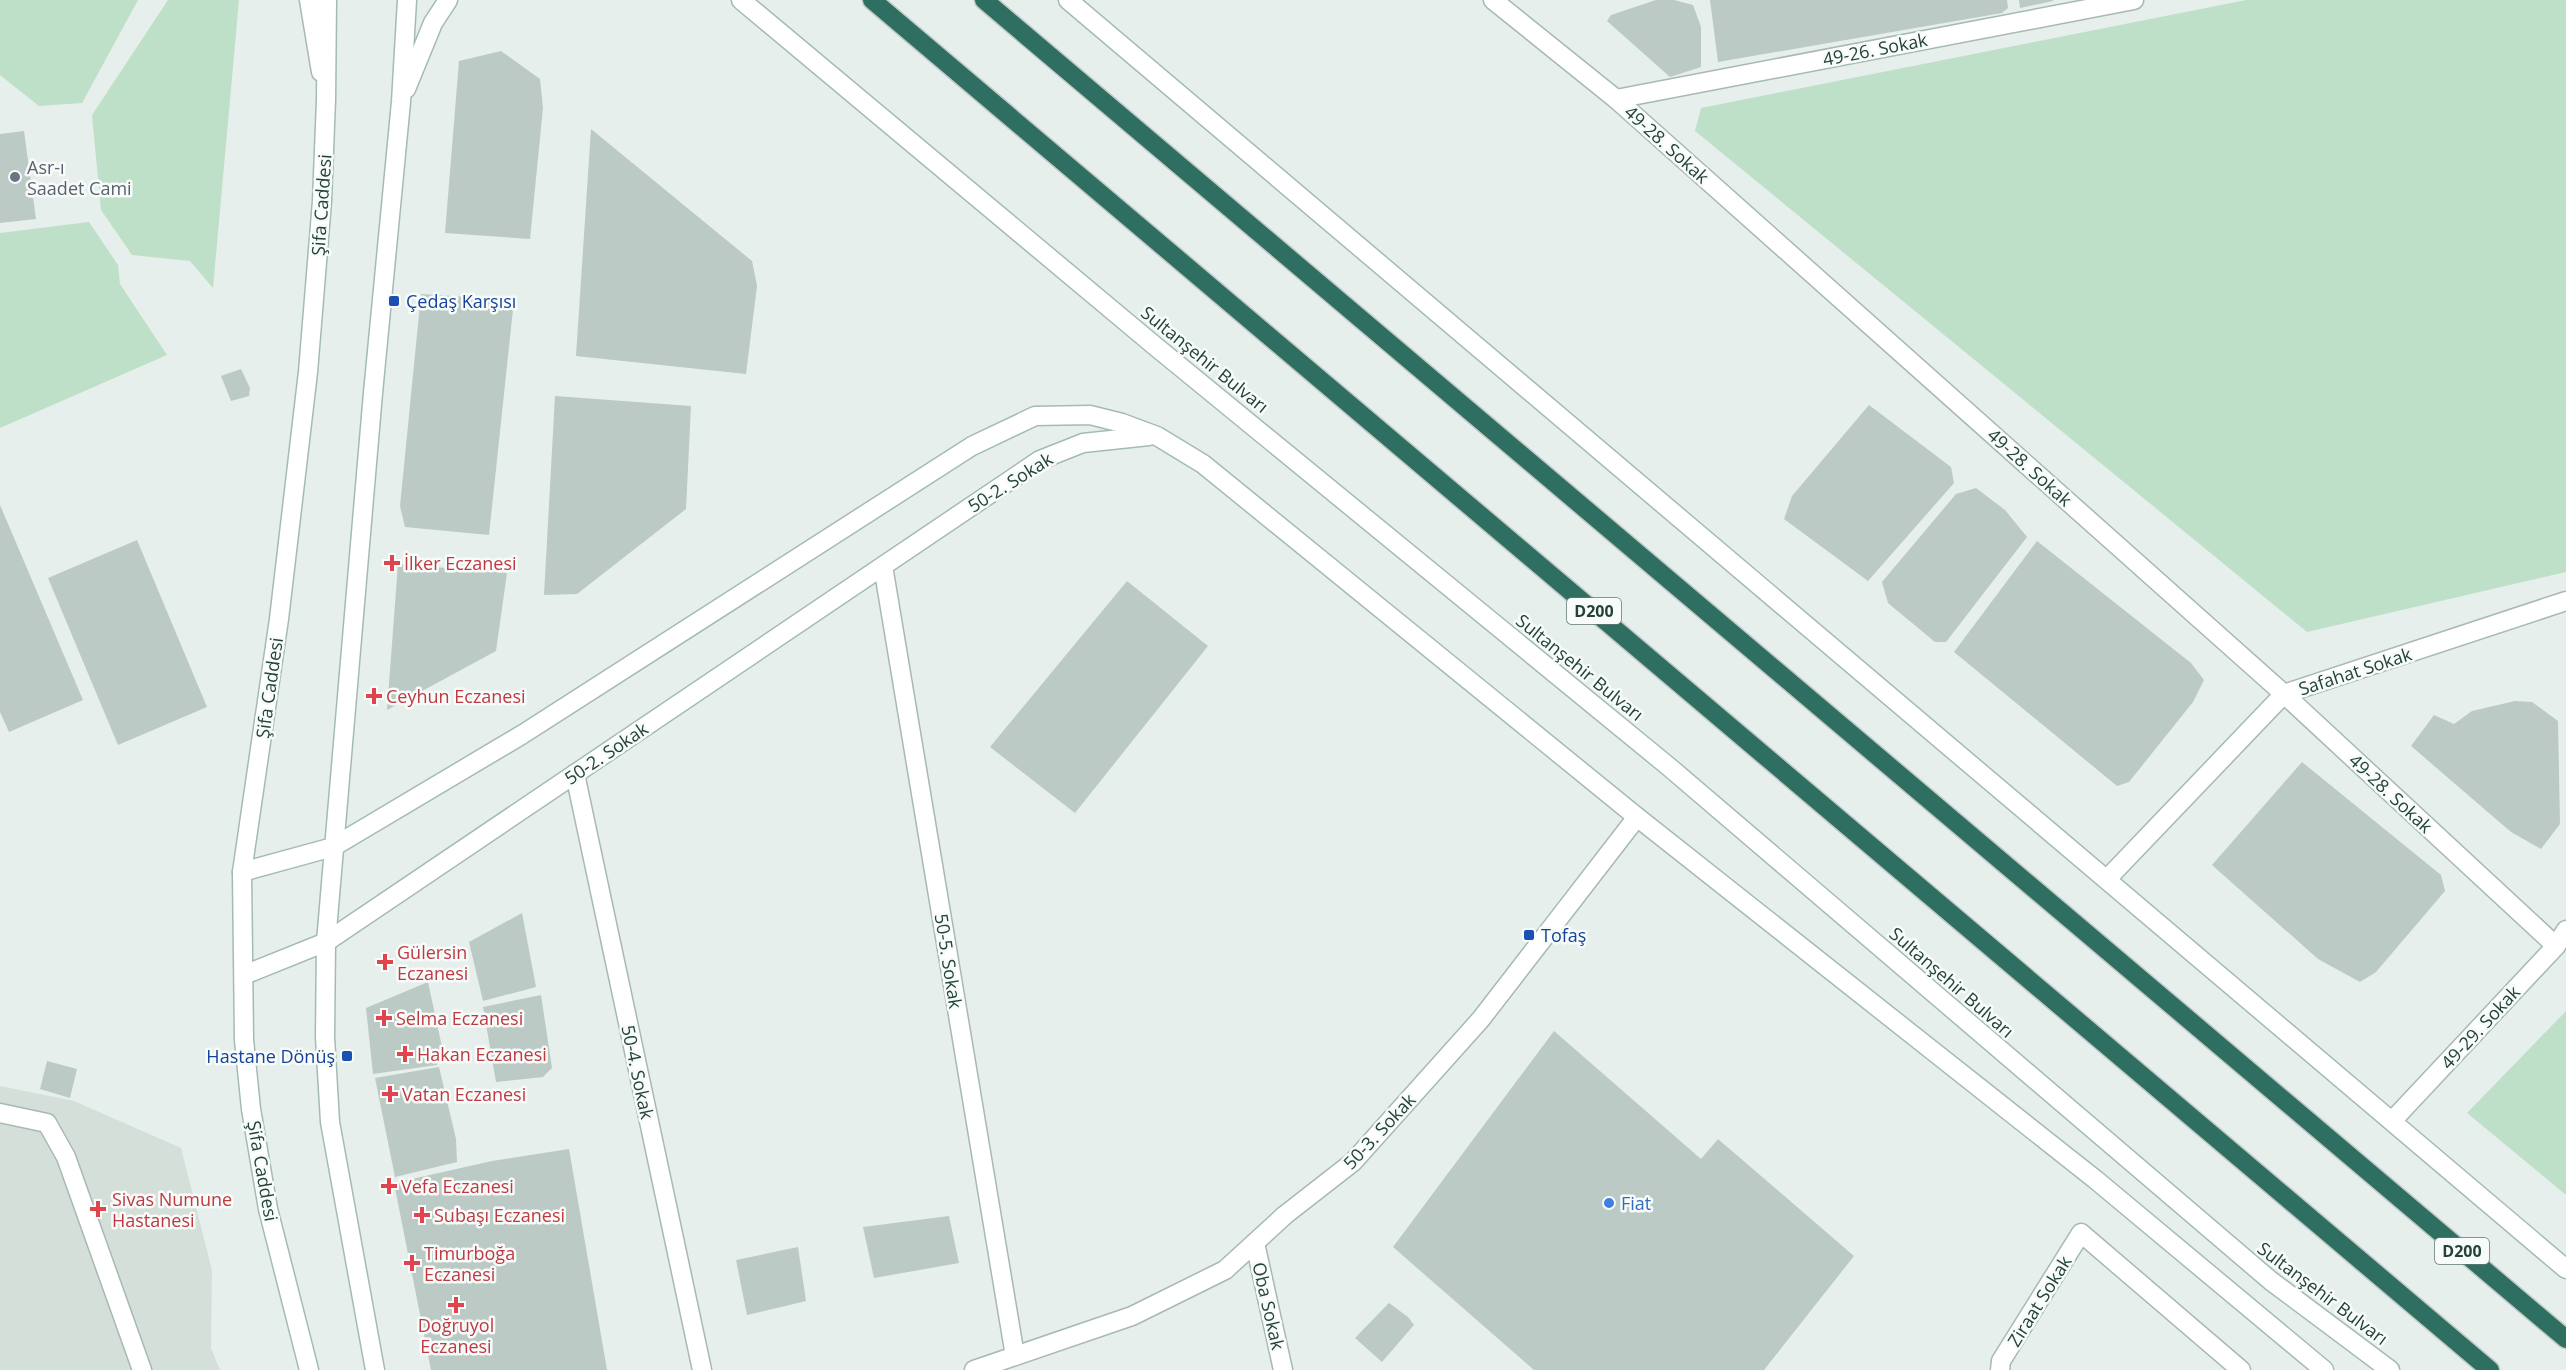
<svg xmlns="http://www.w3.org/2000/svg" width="2566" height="1370" font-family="'Open Sans',sans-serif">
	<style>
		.built { fill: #d4dfda }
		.green { fill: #bfe0c8 }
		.building { fill: #bbcac4 }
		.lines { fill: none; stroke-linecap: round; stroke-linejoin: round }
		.lane-casing { stroke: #a8b8b2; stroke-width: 21 }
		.street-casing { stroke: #a8b8b2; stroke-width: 21 }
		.secondary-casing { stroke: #a4bbb3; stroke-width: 21 }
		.highway-casing { stroke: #c2cac8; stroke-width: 21 }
		.lane { stroke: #fff; stroke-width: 18 }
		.street { stroke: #fff; stroke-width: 18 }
		.secondary { stroke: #fff; stroke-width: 18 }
		.highway { stroke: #2f6f62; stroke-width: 18 }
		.worship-dot { fill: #6b7280; stroke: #f7fbf9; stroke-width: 2 }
		.transit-dot { fill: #1a4fb4; stroke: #f7fbf9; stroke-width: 2 }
		.health-dot { fill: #e0444e; stroke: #f7fbf9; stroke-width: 2 }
		.shop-dot { fill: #3f7fe0; stroke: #f7fbf9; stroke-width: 2 }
		.labels { text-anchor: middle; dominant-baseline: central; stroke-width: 5; stroke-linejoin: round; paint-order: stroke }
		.shield { fill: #f7fbf9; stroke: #637a73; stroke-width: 1.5 }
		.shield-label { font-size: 16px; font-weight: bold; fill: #24423a }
		.street-label { font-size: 18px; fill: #24423a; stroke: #f7fbf9 }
		.worship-label { font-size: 18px; fill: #5b616d; stroke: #f7fbf9; text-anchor: start }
		.transit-label { font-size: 18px; fill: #164399; stroke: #f7fbf9; text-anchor: start }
		.health-label { font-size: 18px; fill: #be3a42; stroke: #f7fbf9; text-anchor: start }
		.shop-label { font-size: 18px; fill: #366cbe; stroke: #f7fbf9; text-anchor: start }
	</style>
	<rect width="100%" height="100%" fill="#e6efeb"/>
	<polygon class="built" points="0,1086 74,1101 181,1148 212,1270 211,1348 220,1370 0,1370"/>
	<g class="green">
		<polygon points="0,0 138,0 82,103 39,106 0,75"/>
		<polygon points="168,0 239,0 213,288 190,261 132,255 101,210 92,115"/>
		<polygon points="2246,0 2566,0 2566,572 2307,632 1695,131 1701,108"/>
		<polygon points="89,222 118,265 120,284 167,355 0,428 0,233"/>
		<polygon points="2566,1011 2566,1195 2467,1113"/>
	</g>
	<g class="building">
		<polygon points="1656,0 1674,0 1693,5 1701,27 1701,67 1670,77 1607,21 1611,15"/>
		<polygon points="1710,0 2007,0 2008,8 2002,13 1718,62"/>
		<polygon points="2019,0 2053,0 2053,1 2020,8"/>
		<polygon points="501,51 540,79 543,108 530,239 445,233 459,61"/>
		<polygon points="591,129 752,261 757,286 746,374 576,356"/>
		<polygon points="24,131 36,219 0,223 0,134"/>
		<polygon points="421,294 514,300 489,535 405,527 400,506"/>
		<polygon points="241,369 250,388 249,396 231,401 221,376"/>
		<polygon points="555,396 691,406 686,509 577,594 544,595"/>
		<polygon points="1869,405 1951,467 1954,483 1868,581 1784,519 1792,496"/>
		<polygon points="1976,488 2005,510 2027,537 1946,642 1935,642 1888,603 1882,582 1956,494"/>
		<polygon points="0,505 83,700 9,732 0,712"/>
		<polygon points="137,540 207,707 118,745 48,578"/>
		<polygon points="2037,541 2191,663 2204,680 2193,702 2129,782 2117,786 1954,652"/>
		<polygon points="398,564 507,573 496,651 387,710"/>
		<polygon points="1127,581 1208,646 1075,813 990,747"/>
		<polygon points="2515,701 2532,702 2558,721 2560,824 2541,849 2511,832 2411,746 2434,715 2454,724 2472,711"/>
		<polygon points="2302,762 2441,875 2445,891 2376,972 2360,982 2318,959 2212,865"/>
		<polygon points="522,913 536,987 483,1001 469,942"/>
		<polygon points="428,982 442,1047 437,1065 373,1074 366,1008"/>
		<polygon points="541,995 552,1068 543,1077 496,1082 483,1007"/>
		<polygon points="1554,1031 1701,1159 1718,1139 1854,1256 1764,1370 1534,1370 1393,1247"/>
		<polygon points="47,1061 77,1069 70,1098 40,1089"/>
		<polygon points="439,1067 456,1139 457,1162 395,1177 375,1078"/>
		<polygon points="569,1149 607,1370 431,1370 394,1183 492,1161"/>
		<polygon points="949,1216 959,1263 874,1278 863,1227"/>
		<polygon points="798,1247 806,1301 747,1315 736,1260"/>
		<polygon points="1389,1303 1408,1317 1414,1325 1382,1362 1355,1338"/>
	</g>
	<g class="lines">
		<g class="lane-casing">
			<polyline id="lane" points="0,1113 47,1123 66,1157 142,1370"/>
		</g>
		<g class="street-casing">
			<g id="street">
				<polyline points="309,0 321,72"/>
				<polyline points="1493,0 1616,99 2284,694 2556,946"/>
				<polyline points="1616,99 2134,0"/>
				<polyline points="883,566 1015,1356"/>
				<polyline points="575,774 702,1370"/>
				<polyline points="2107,879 2284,694 2566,601"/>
				<polyline points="2392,1121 2556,946 2566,930"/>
				<polyline points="1255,1243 1283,1370"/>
				<polyline points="974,1370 1132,1316 1225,1270 1285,1215 1353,1162 1481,1019 1637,817"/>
				<polyline points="2000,1370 2001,1361 2081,1233 2241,1370"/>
			</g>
		</g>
		<g class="secondary-casing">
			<g id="secondary">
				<polyline points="741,0 1155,346 1668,766 2271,1281 2390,1370"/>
				<polyline points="1068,0 2566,1269"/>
				<polyline points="406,89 433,23 448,0"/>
				<polyline points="242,872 333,847 523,734 972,446 1035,416 1090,415 1122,423 1157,436 1203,464 1637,817 2096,1180 2324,1370"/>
				<polyline points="244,975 326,942 1040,460 1083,443 1149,436"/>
				<polyline points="309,1370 268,1209 251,1109 244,1040 242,872 279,619 308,372 322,201 326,100 327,0"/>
				<polyline points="375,1370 330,1122 325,1037 326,942 373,393 401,102 407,0"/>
			</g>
		</g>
		<g class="highway-casing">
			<g id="highway">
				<polyline points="872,0 2490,1370"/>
				<polyline points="984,0 2566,1339"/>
			</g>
		</g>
		<use href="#lane" class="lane"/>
		<use href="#street" class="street"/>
		<use href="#secondary" class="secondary"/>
		<use href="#highway" class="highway"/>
	</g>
	<circle class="worship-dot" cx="15" cy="177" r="6"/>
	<g class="transit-dot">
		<rect x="388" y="295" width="12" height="12" rx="3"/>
		<rect x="1523" y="929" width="12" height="12" rx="3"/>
		<rect x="341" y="1050" width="12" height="12" rx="3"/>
	</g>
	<g class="health-dot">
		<path d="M389 554h6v6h6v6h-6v6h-6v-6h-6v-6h6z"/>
		<path d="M371 687h6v6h6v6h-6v6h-6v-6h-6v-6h6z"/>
		<path d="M382 953h6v6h6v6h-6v6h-6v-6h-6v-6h6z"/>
		<path d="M381 1009h6v6h6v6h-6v6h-6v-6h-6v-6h6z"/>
		<path d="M402 1045h6v6h6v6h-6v6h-6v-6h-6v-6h6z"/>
		<path d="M387 1085h6v6h6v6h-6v6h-6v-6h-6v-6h6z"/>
		<path d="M386 1177h6v6h6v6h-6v6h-6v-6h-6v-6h6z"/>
		<path d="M95 1200h6v6h6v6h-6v6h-6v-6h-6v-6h6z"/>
		<path d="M419 1206h6v6h6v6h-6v6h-6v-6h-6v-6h6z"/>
		<path d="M409 1254h6v6h6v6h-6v6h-6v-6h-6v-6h6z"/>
		<path d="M453 1296h6v6h6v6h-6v6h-6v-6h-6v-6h6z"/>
	</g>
	<circle class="shop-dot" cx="1609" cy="1203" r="6"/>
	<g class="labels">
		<g class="shield">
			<rect x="1567" y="598" width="54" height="26" rx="4.5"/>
			<rect x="2435" y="1238" width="54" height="26" rx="4.5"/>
		</g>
		<g class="shield-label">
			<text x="1594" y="611">D200</text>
			<text x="2462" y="1251">D200</text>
		</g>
		<g class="street-label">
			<text transform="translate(1875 49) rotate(-11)">49-26. Sokak</text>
			<text transform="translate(1667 144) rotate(42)">49-28. Sokak</text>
			<text transform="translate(321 205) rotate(-86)">Şifa Caddesi</text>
			<text transform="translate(1205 359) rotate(39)">Sultanşehir Bulvarı</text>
			<text transform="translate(2030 467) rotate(42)">49-28. Sokak</text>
			<text transform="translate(1010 482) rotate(-32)">50-2. Sokak</text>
			<text transform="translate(1580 667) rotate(39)">Sultanşehir Bulvarı</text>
			<text transform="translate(2355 671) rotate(-18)">Safahat Sokak</text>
			<text transform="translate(269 688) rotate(-82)">Şifa Caddesi</text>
			<text transform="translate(606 753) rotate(-34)">50-2. Sokak</text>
			<text transform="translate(2391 793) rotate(43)">49-28. Sokak</text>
			<text transform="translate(949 961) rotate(81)">50-5. Sokak</text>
			<text transform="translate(1952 982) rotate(41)">Sultanşehir Bulvarı</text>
			<text transform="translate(2480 1027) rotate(-47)">49-29. Sokak</text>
			<text transform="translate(638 1072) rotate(78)">50-4. Sokak</text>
			<text transform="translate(1379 1131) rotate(-47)">50-3. Sokak</text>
			<text transform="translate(263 1171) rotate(80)">Şifa Caddesi</text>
			<text transform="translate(2323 1293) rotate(37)">Sultanşehir Bulvarı</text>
			<text transform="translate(2039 1301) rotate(-58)">Ziraat Sokak</text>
			<text transform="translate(1269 1306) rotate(77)">Oba Sokak</text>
		</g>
		<g class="worship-label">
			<text x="27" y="167">Asr-ı<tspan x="27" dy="21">Saadet Cami</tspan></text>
		</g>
		<g class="transit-label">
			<text x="406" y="301">Çedaş Karşısı</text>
			<text x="1541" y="935">Tofaş</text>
			<text x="335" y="1056" text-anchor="end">Hastane Dönüş</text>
		</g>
		<g class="health-label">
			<text x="404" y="563">İlker Eczanesi</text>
			<text x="386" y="696">Ceyhun Eczanesi</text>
			<text x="397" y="952">Gülersin<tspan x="397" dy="21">Eczanesi</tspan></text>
			<text x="396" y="1018">Selma Eczanesi</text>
			<text x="417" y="1054">Hakan Eczanesi</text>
			<text x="402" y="1094">Vatan Eczanesi</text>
			<text x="401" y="1186">Vefa Eczanesi</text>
			<text x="112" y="1199">Sivas Numune<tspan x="112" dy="21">Hastanesi</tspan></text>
			<text x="434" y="1215">Subaşı Eczanesi</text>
			<text x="424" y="1253">Timurboğa<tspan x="424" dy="21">Eczanesi</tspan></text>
			<text x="456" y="1325" text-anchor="middle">Doğruyol<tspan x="456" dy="21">Eczanesi</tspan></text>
		</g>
		<g class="shop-label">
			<text x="1621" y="1203">Fiat</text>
		</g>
	</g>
</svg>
